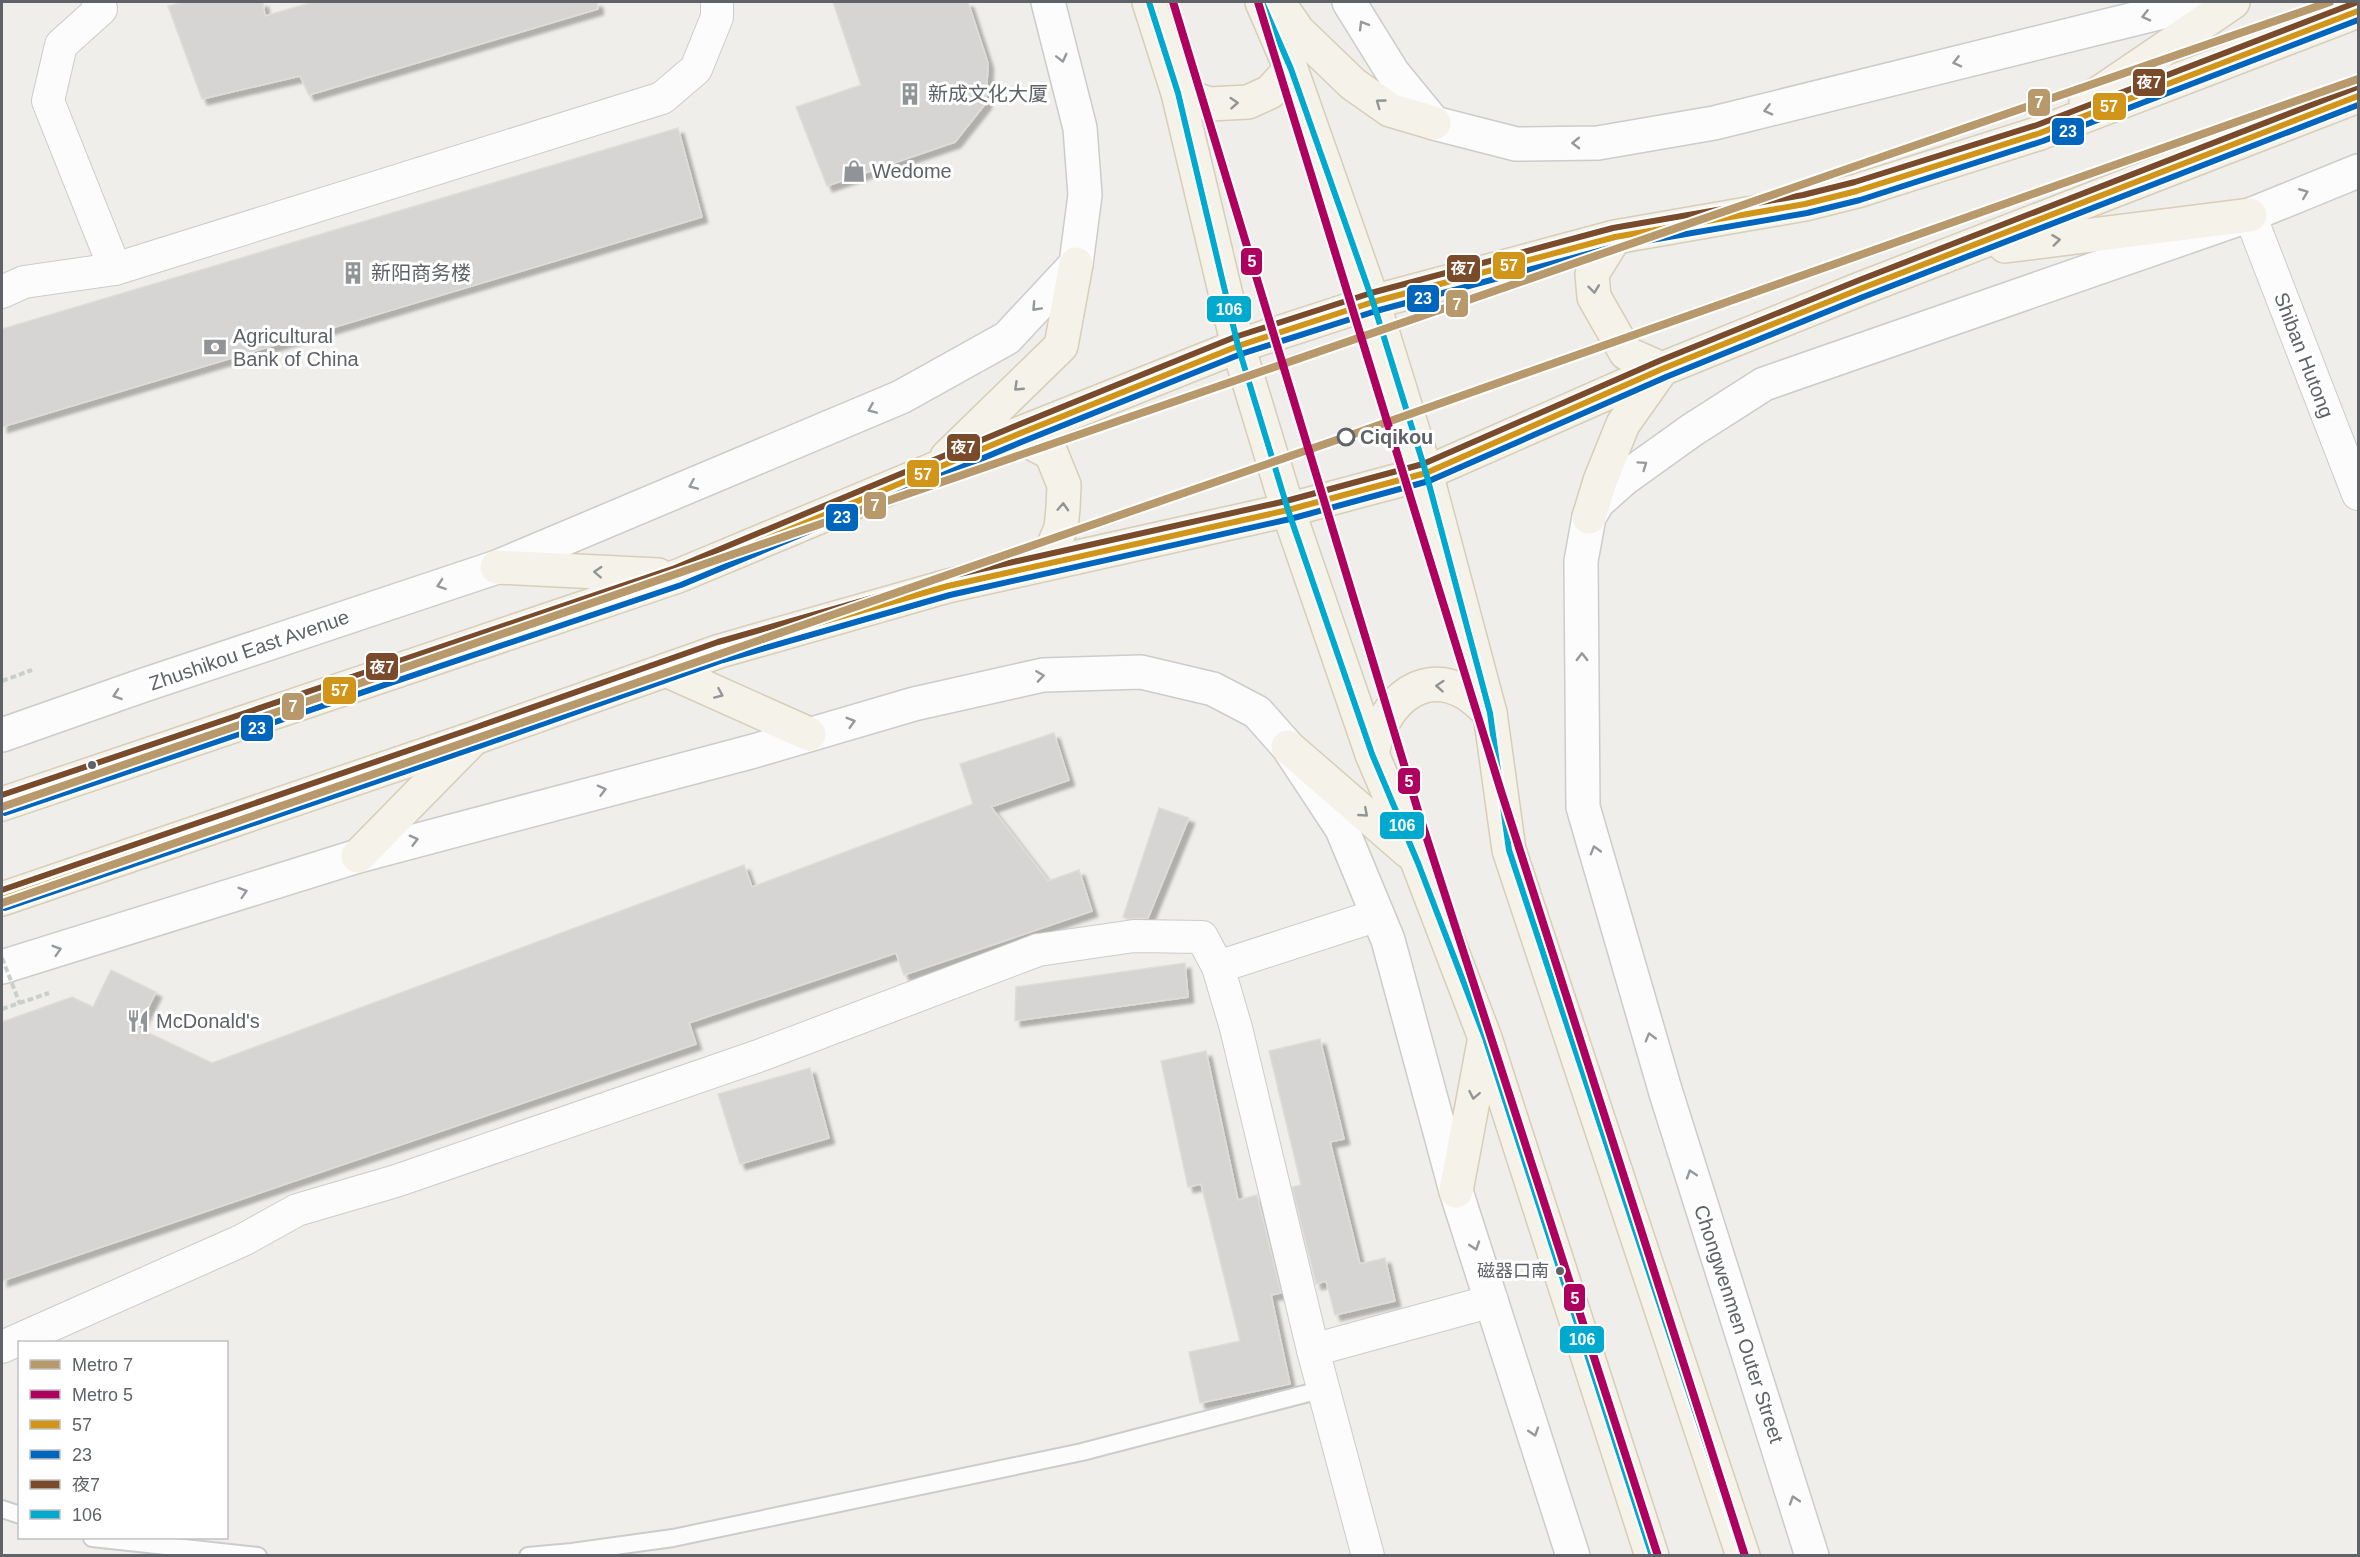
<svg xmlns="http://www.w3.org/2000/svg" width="2360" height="1557" font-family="Arial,'Noto Sans SC',sans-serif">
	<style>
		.building { fill: #d6d5d3; stroke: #deddd9; stroke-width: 1.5; filter: url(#shadow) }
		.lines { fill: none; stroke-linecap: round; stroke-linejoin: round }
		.service-casing { stroke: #cbcccc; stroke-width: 20 }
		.minor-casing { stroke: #cbcccc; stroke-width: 34 }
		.tertiary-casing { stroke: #cbcccc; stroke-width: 36 }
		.primary-casing { stroke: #d7ceb8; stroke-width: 36 }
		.path { stroke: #cacfcc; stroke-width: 4; stroke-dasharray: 6 3; stroke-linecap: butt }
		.service { stroke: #fdfcfc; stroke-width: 16 }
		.minor { stroke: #fdfcfc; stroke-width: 32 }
		.tertiary { stroke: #fdfcfc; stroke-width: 33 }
		.primary { stroke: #f4f2e9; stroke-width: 33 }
		.path-bridge { stroke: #cacfcc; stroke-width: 4; stroke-dasharray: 6 3; stroke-linecap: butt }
		.bus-1-casing { stroke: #fff; stroke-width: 10 }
		.bus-2-casing { stroke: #fff; stroke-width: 10 }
		.bus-3-casing { stroke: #fff; stroke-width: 10 }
		.bus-4-casing { stroke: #fff; stroke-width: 10 }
		.bus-1 { stroke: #d1951a; stroke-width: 6 }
		.bus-2 { stroke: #0065bd; stroke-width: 6 }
		.bus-3 { stroke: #7a4b2a; stroke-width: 6 }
		.bus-4 { stroke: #00a9ce; stroke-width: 6 }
		.metro-1-casing { stroke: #fff; stroke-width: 12 }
		.metro-2-casing { stroke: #fff; stroke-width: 12 }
		.metro-1 { stroke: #b7996b; stroke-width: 8 }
		.metro-2 { stroke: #ae005f; stroke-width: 8 }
		.oneway { stroke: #96999c }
		.oneway2 { stroke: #939595 }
		.stop-dot { fill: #fff; stroke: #5f6368; stroke-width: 3 }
		.bus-dot { fill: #5f6368; stroke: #fff; stroke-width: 2 }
		.labels { text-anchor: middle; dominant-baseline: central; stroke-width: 6; stroke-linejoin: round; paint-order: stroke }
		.bus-label { font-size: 18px; fill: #5f6368; stroke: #fff; text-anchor: end }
		.poi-label { font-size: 20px; fill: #5f6368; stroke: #fff; text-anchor: start }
		.street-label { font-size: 20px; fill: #5f6368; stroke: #fff }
		.stop-label { font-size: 20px; font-weight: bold; fill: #5f6368; stroke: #fff; text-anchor: start }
		.line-badge { stroke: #fff; stroke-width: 2 }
		.badge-label { font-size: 16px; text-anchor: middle; font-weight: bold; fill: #fff }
	</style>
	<defs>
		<filter id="shadow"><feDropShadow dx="5.5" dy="5.5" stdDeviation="1.5" flood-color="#0004"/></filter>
	</defs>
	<rect width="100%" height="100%" fill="#efeeea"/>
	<g class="building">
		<polygon points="185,2 263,2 265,16 313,2 597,2 598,9 309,95 300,76 202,99 168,6"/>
		<polygon points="833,2 968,2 988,63 986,103 955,142 827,186 796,107 861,85"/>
		<polygon points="678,128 702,217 2,427 2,329"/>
		<polygon points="1054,733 1069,780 991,807 1048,881 1079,870 1092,911 904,975 896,953 689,1023 696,1044 2,1281 2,1022 72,997 93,1007 111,970 156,992 138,1028 212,1063 744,865 752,887 973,804 960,764"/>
		<polygon points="1159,808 1189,818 1148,918 1127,919 1123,917"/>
		<polygon points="1185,963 1188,997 1015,1021 1016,987"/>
		<polygon points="1320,1039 1344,1139 1330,1142 1360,1264 1385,1258 1395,1301 1335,1315 1326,1281 1316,1284 1292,1187 1301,1185 1269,1051"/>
		<polygon points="1206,1051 1238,1200 1257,1195 1281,1293 1271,1295 1290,1384 1200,1403 1189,1352 1240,1341 1201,1184 1188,1187 1161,1061"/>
		<polygon points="810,1068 829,1138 740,1164 718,1094"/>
	</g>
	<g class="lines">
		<g class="service-casing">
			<g id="service">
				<polyline points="2,1509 20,1515"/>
				<polyline points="92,1538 258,1556"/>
				<polyline points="528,1556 572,1552 673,1538 1082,1452 1324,1389"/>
			</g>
		</g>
		<g class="minor-casing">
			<g id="minor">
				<polyline points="98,2 101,9 61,45 48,101 115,269"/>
				<polyline points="2250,215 2358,494"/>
				<polyline points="2,292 24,282 115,269 662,98 696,69 717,17 717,2"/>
				<polyline points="2,1347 243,1240 297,1210 396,1181 761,1055 1038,950 1134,936 1202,937 1218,967"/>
				<polyline points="1313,1350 1492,1301"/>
				<polyline points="1368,1556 1313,1350 1236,1028 1218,967 1378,915"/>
			</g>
		</g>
		<g class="tertiary-casing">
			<g id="tertiary">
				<polyline points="1349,2 1393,73 1434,123 1516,144 1598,143 1714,123 2203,2"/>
				<polyline points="2,735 144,685 497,567 901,397 1007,338 1076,264 1085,195 1080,128 1048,2"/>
				<polyline points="2,967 358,856 754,751 914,704 1043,675 1141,672 1213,689 1257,712 1288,747 1342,829 1388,940 1456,1191 1573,1556"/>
				<polyline points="1812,1556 1666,1093 1583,807 1581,561 1589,517 1598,502 1625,478 1692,430 1764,384 2250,215 2358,171"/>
			</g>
		</g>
		<g class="primary-casing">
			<g id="primary">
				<polyline points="1149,2 1178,93 1238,346 1288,510 1372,754 1418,863 1485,1038 1652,1556"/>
				<polyline points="1262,2 1291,69 1373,302 1426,473 1490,713 1509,850 1743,1556"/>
				<polyline points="1278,2 1298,31 1353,84 1390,110 1434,123"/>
				<polyline points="1178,93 1209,104 1248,102 1270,92 1291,69"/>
				<polyline points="2086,102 2233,2"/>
				<polyline points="2005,246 2250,215"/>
				<polyline points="1016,435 1051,453 1064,485 1063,508 1061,528 1046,563"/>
				<polyline points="947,457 1061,346 1076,264"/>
				<polyline points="1589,517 1600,481 1623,424 1662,369 1626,353 1594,297 1592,274 1615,237"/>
				<polyline points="497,567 658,575"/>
				<polyline points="666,670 809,734"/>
				<polyline points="1288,747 1409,852"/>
				<path d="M1372,754C1380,711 1416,666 1464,692C1473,697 1482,706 1490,713"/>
				<polyline points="2,804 678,576 1016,435 1238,346 1373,302 1615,237 1805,204 1857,191 2040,133 2358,11"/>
				<polyline points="358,856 470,742"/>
				<polyline points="2,899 474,738 720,651 948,586 1288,510 1426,473 1662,369 1860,289 2358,96"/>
				<polyline points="1456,1191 1484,1042"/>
			</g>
		</g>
		<g class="path">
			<polyline points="2,681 32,670"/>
			<polyline points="2,1009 49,993"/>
		</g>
		<use href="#service" class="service"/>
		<use href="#minor" class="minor"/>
		<use href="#tertiary" class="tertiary"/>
		<use href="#primary" class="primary"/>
		<polyline class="path-bridge" points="2,958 20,1004"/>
		<g class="bus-1-casing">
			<g id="bus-1">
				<polyline points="2,804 678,576 1016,435 1238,346 1373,302 1615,237 1805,204 1857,191 2040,133 2358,11"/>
				<polyline points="2,899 474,738 720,651 948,586 1288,510 1426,473 1662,369 1860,289 2358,96"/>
			</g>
		</g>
		<g class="bus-2-casing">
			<g id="bus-2">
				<polyline points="5,813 681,585 1019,443 1241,354 1376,311 1617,246 1807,213 1860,200 2043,141 2358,20"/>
				<polyline points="5,908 477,747 723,660 950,595 1290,519 1429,481 1666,377 1863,297 2358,105"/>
			</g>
		</g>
		<g class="bus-3-casing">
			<g id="bus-3">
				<polyline points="2,795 675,568 1013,427 1235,337 1371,293 1613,228 1803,195 1855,182 2037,125 2355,3"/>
				<polyline points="2,890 471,729 718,642 946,577 1286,501 1423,464 1659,361 1857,281 2355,88"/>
			</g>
		</g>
		<g class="bus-4-casing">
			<g id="bus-4">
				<polyline points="1149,2 1178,93 1238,346 1288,510 1372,754 1418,863 1485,1038 1652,1556"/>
				<polyline points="1262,2 1291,69 1373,302 1426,473 1490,713 1509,850 1743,1556"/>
			</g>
		</g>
		<use href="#bus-1" class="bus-1"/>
		<use href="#bus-2" class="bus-2"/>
		<use href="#bus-3" class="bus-3"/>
		<use href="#bus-4" class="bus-4"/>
		<g class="metro-1-casing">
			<g id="metro-1">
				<polyline points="2,807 2330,2"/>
				<polyline points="2,903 1348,436 2358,79"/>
			</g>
		</g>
		<g class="metro-2-casing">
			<g id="metro-2">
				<polyline points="1173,2 1419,814 1658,1556"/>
				<polyline points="1258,2 1500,788 1745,1556"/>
			</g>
		</g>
		<use href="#metro-1" class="metro-1"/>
		<use href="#metro-2" class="metro-2"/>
	</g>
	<defs><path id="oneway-chevron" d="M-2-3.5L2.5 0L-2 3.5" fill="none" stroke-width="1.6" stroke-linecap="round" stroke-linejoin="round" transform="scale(1.5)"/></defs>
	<g class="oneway">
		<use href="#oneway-chevron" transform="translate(2146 16) rotate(166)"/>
		<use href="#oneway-chevron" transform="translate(1363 25) rotate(-121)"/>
		<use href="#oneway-chevron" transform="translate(1062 58) rotate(76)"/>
		<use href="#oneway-chevron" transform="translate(1957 62) rotate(166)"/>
		<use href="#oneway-chevron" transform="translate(1768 110) rotate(166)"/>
		<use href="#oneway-chevron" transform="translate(1576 143) rotate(179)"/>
		<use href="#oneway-chevron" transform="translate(2304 193) rotate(-22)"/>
		<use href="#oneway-chevron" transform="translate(1036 307) rotate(133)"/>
		<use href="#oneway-chevron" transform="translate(872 409) rotate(157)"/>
		<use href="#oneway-chevron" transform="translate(1643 465) rotate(-35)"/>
		<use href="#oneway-chevron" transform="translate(693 485) rotate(157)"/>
		<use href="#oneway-chevron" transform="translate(441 585) rotate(161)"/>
		<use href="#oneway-chevron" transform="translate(1582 657) rotate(-90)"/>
		<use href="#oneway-chevron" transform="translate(1040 676) rotate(-8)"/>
		<use href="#oneway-chevron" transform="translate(117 695) rotate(161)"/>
		<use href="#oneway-chevron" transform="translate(851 722) rotate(-16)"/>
		<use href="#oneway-chevron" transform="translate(602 790) rotate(-15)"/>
		<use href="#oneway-chevron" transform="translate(414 840) rotate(-15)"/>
		<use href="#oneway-chevron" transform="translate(1595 850) rotate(-106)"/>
		<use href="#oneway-chevron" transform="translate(243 892) rotate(-17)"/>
		<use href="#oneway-chevron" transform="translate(57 950) rotate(-17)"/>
		<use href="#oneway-chevron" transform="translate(1650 1037) rotate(-106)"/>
		<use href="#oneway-chevron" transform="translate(1691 1174) rotate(-108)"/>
		<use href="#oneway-chevron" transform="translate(1475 1246) rotate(72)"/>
		<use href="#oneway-chevron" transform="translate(1534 1432) rotate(72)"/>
		<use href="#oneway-chevron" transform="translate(1794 1500) rotate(-108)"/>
	</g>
	<g class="oneway2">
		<use href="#oneway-chevron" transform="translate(1234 103) rotate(-4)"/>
		<use href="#oneway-chevron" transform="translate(1380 103) rotate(-144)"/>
		<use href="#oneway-chevron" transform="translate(2056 240) rotate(-7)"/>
		<use href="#oneway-chevron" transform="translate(1594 289) rotate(83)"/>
		<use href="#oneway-chevron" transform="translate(1018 387) rotate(136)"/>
		<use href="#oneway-chevron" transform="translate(1063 507) rotate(-87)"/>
		<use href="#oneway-chevron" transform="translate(598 572) rotate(-177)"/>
		<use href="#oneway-chevron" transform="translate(1440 686) rotate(-176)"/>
		<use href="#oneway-chevron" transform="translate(719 694) rotate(24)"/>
		<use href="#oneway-chevron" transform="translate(1364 813) rotate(41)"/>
		<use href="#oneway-chevron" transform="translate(1474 1095) rotate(101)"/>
	</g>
	<defs>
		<g id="building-bare" transform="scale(1.8)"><path d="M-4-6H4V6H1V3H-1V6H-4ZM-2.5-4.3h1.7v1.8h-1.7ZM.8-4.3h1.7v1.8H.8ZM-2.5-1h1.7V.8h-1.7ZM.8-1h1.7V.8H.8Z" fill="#919496" stroke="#fff" stroke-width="2.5" paint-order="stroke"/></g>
		<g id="shop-bare" transform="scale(1.8)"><path d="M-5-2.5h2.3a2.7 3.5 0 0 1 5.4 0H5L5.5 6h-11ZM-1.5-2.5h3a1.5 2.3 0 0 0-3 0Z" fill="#919496" stroke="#fff" stroke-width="2.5" paint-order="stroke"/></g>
		<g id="bank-bare" transform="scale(1.8)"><path d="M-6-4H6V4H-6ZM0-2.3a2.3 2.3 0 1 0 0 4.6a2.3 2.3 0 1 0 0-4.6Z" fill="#919496" stroke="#fff" stroke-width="2.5" paint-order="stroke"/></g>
		<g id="restaurant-bare" transform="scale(1.8)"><path d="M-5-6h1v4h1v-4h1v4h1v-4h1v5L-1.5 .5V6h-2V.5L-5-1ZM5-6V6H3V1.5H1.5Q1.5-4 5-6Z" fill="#919496" stroke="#fff" stroke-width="2.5" paint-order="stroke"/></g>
	</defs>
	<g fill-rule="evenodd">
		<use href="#building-bare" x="910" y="94"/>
		<use href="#shop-bare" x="854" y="171"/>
		<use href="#building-bare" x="353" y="273"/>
		<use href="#bank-bare" x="215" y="347"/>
		<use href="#restaurant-bare" x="138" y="1021"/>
	</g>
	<circle class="stop-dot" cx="1346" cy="437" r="8"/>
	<g class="bus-dot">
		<circle cx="92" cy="765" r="5"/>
		<circle cx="1560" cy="1271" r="5"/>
	</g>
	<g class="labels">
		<g class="bus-label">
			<text x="1549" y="1271">磁器口南</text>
		</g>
		<g class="poi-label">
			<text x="928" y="94">新成文化大厦</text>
			<text x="872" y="171">Wedome</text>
			<text x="371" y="273">新阳商务楼</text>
			<text x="233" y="336">Agricultural<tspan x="233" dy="23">Bank of China</tspan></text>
			<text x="156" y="1021">McDonald's</text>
		</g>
		<g class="street-label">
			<text transform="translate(2304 355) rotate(69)">Shiban Hutong</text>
			<text transform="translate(249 650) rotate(-19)">Zhushikou East Avenue</text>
			<text transform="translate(1739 1324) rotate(72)">Chongwenmen Outer Street</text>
		</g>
		<g class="stop-label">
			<text x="1360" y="437">Ciqikou</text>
		</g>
	</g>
	<g class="line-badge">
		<rect x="2132" y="68" width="34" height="29" rx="6" fill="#7a4b2a"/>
		<rect x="2027" y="88" width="24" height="29" rx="6" fill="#b7996b"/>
		<rect x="2092" y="92" width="35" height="29" rx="6" fill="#d1951a"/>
		<rect x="2051" y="117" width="34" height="29" rx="6" fill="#0065bd"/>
		<rect x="1240" y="247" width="23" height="29" rx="6" fill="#ae005f"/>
		<rect x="1492" y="251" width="34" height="29" rx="6" fill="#d1951a"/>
		<rect x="1446" y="254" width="35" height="29" rx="6" fill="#7a4b2a"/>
		<rect x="1406" y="284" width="34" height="29" rx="6" fill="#0065bd"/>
		<rect x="1445" y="289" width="24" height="29" rx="6" fill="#b7996b"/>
		<rect x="1206" y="295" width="46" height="28" rx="6" fill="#00a9ce"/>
		<rect x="946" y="433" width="35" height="29" rx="6" fill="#7a4b2a"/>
		<rect x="906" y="459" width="34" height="29" rx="6" fill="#d1951a"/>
		<rect x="863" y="491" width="24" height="29" rx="6" fill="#b7996b"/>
		<rect x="825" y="503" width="34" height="29" rx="6" fill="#0065bd"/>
		<rect x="365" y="652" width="34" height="29" rx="6" fill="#7a4b2a"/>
		<rect x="322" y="676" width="35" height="29" rx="6" fill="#d1951a"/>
		<rect x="281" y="692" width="24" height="29" rx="6" fill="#b7996b"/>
		<rect x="240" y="714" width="34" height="28" rx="6" fill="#0065bd"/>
		<rect x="1397" y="767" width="24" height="28" rx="6" fill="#ae005f"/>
		<rect x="1379" y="811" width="46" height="29" rx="6" fill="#00a9ce"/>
		<rect x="1563" y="1283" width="23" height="29" rx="6" fill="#ae005f"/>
		<rect x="1559" y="1325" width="46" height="29" rx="6" fill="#00a9ce"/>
	</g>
	<g class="badge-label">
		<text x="2149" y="88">夜7</text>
		<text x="2039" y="108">7</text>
		<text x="2109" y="112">57</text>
		<text x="2068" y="137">23</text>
		<text x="1252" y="267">5</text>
		<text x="1509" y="271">57</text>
		<text x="1463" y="274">夜7</text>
		<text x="1423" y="304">23</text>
		<text x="1457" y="310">7</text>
		<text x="1229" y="315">106</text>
		<text x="963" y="453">夜7</text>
		<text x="923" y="480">57</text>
		<text x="875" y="511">7</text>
		<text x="842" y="523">23</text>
		<text x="382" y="673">夜7</text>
		<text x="340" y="696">57</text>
		<text x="293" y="712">7</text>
		<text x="257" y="734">23</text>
		<text x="1409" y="787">5</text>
		<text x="1402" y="831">106</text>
		<text x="1575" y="1304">5</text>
		<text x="1582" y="1345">106</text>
	</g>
	<rect width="2360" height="1557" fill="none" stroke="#5f6368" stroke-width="6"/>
	<rect x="18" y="1341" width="210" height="198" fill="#ffffff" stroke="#bfc1c3" stroke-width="1.5"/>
	<rect x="30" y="1360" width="30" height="9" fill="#b7996b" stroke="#bfc1c3" stroke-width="1.5"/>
	<text x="72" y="1371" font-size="18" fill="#5f6368">Metro 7</text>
	<rect x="30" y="1390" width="30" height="9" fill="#ae005f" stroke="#bfc1c3" stroke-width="1.5"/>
	<text x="72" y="1401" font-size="18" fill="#5f6368">Metro 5</text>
	<rect x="30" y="1420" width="30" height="9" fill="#d1951a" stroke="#bfc1c3" stroke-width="1.5"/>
	<text x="72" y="1431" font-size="18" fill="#5f6368">57</text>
	<rect x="30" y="1450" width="30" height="9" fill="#0065bd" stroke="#bfc1c3" stroke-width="1.5"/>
	<text x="72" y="1461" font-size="18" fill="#5f6368">23</text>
	<rect x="30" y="1480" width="30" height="9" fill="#7a4b2a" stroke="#bfc1c3" stroke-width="1.5"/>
	<text x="72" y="1491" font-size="18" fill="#5f6368">夜7</text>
	<rect x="30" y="1510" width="30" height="9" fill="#00a9ce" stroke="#bfc1c3" stroke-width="1.5"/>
	<text x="72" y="1521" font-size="18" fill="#5f6368">106</text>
</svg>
